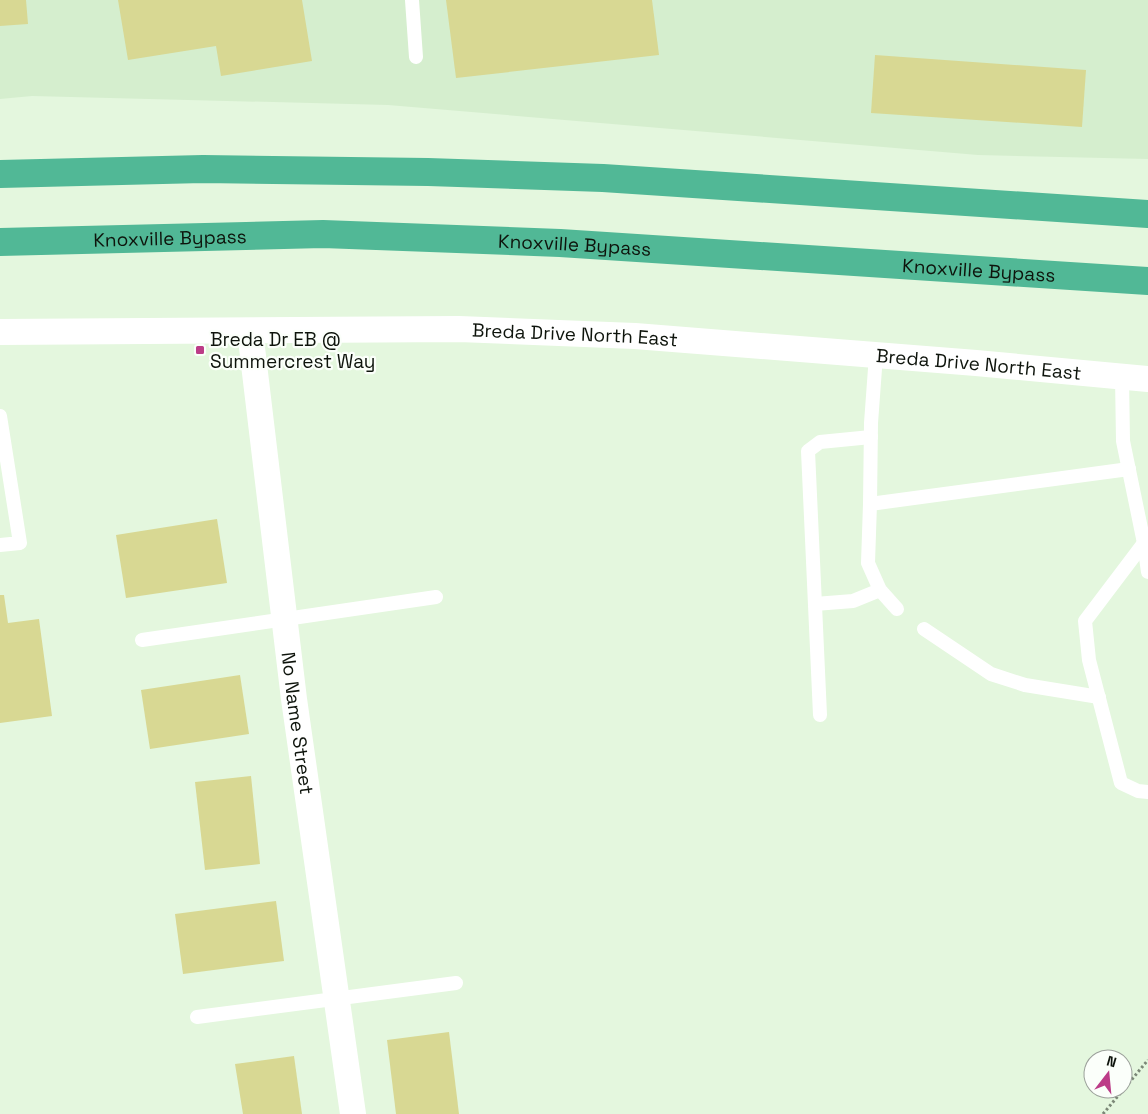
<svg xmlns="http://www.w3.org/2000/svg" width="1148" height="1114" font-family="'Space Grotesk',sans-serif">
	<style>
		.built { fill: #d5eece }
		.building { fill: #d8d893 }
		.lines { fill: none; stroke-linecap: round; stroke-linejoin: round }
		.path { stroke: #7b8877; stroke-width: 3; stroke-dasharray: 2.5 2.5; stroke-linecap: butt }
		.service { stroke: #fff; stroke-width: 14 }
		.minor { stroke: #fff; stroke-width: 26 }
		.motorway { stroke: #51b896; stroke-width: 28 }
		.poi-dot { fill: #bc3c87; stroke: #fbfffa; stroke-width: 2 }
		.labels { text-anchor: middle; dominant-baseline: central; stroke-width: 4.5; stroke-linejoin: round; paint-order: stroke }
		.street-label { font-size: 19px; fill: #0e140c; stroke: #fbfffa }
		.poi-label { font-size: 19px; fill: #0e140c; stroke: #fbfffa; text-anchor: start }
	</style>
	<rect width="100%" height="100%" fill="#e4f7de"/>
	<polygon class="built" points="0,0 1148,0 1148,159 978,155 388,105 32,96 0,99"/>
	<g class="building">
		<polygon points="0,0 26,0 28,24 0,26"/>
		<polygon points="118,0 302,0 312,61 221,76 216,46 128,60"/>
		<polygon points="446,0 652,0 659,55 456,78"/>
		<polygon points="875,55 1086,70 1082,127 871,113"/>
		<polygon points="217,519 227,583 126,598 116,535"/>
		<polygon points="0,595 4,595 8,623 39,619 52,716 0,723"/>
		<polygon points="240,675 249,734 150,749 141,690"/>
		<polygon points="251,776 260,864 205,870 195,782"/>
		<polygon points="276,901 284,961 183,974 175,914"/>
		<polygon points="449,1032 459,1114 396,1114 387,1040"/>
		<polygon points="294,1056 302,1114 243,1114 235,1064"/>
	</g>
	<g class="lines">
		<polyline class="path" points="1103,1114 1148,1060"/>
		<g class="service">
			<polyline points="412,0 416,57"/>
			<polyline points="876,355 871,423 870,504 868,563 880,590 897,609"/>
			<polyline points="1122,377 1123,441 1144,543 1148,572"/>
			<polyline points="0,416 20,543 0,545"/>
			<polyline points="870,504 1129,469"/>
			<polyline points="1144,543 1085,621 1089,660 1121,783 1138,791 1148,792"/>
			<polyline points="815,604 853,601 880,590"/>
			<polyline points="924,629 991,674 1025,685 1099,697"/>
			<polyline points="142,640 436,597"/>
			<polyline points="820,715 808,451 820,442 871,437"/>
			<polyline points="197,1017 456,983"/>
		</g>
		<g class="minor">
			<path id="s1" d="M250,331L294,699L353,1114"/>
			<path id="s2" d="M0,332L459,329L635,336L976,363L1148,379"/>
		</g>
		<g class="motorway">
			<polyline points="0,174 203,169 428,172 603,178 1148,214"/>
			<path id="s3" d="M0,242L323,234L560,243L1148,281"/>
		</g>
	</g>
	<rect class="poi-dot" x="195" y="345" width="10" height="10" rx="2.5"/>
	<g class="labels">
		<g class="street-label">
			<text stroke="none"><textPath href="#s3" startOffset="170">Knoxville Bypass</textPath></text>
			<text stroke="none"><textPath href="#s3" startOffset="575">Knoxville Bypass</textPath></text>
			<text stroke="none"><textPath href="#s3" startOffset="980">Knoxville Bypass</textPath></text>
			<text stroke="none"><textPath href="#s2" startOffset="575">Breda Drive North East</textPath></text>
			<text stroke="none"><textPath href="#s2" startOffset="980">Breda Drive North East</textPath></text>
			<text stroke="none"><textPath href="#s1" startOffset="395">No Name Street</textPath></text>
		</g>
		<g class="poi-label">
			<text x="210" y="339">Breda Dr EB @<tspan x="210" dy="22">Summercrest Way</tspan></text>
		</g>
	</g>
	<g transform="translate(1108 1074) rotate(16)"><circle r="24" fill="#fbfffa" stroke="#9ca19b"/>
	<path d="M0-4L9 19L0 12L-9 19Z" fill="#bc3c87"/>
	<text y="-8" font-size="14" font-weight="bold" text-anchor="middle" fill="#0e140c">N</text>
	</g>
</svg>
